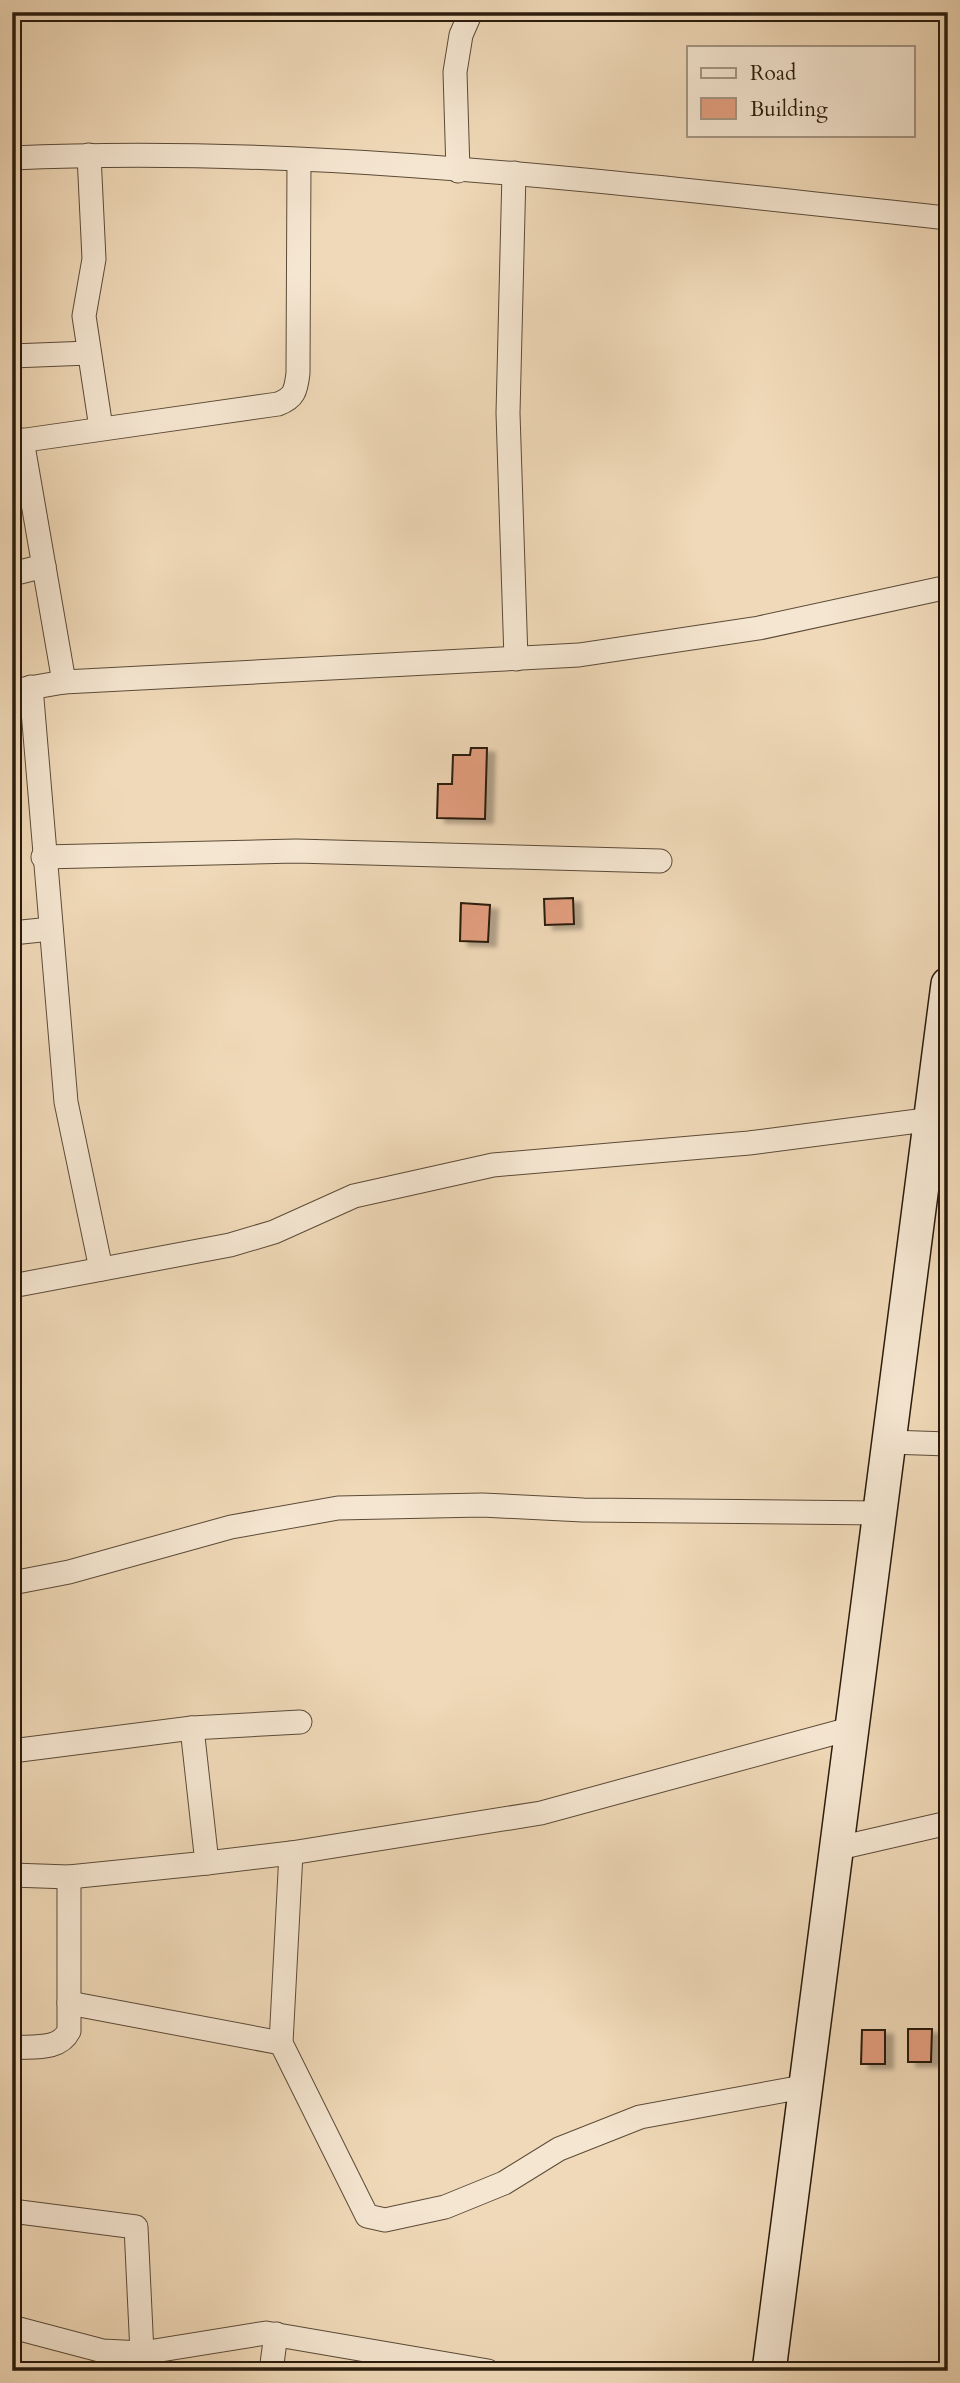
<svg xmlns="http://www.w3.org/2000/svg" width="960" height="2383" font-family="Cardo,serif">
	<style>
		.building { fill: #e39e7f; stroke: #2a1c0d; stroke-width: 2; filter: url(#shadow) }
		.lines { fill: none; stroke-linecap: round; stroke-linejoin: round }
		.street-casing { stroke: #5c4b38; stroke-width: 25 }
		.secondary-casing { stroke: #2a1c0d; stroke-width: 36 }
		.street { stroke: #f5e6d1; stroke-width: 23 }
		.secondary { stroke: #f5e6d1; stroke-width: 33 }
	</style>
	<defs>
		<filter id="shadow"><feDropShadow dx="8" dy="4.5" stdDeviation="2" flood-color="#0004"/></filter>
	</defs>
	<rect width="100%" height="100%" fill="#f0d9b8"/>
	<filter id="stains"><feTurbulence type="fractalNoise" baseFrequency=".00286" numOctaves="4"/><feColorMatrix values="0 0 0 0 .2 0 0 0 0 .09 0 0 0 0 .02 0 0 0 .5 -.17"/></filter>
	<radialGradient id="worn" r=".72"><stop offset=".6" stop-color="#630" stop-opacity="0"/><stop offset="1" stop-color="#630" stop-opacity=".3"/></radialGradient>
	<g class="building">
		<polygon points="471,748 487,748 485,819 437,818 438,784 452,784 453,755 470,755"/>
		<polygon points="573,898 574,924 545,925 544,899"/>
		<polygon points="461,903 490,905 488,942 460,941"/>
		<polygon points="908,2029 932,2029 931,2062 908,2062"/>
		<polygon points="862,2030 885,2030 885,2064 861,2064"/>
	</g>
	<g class="lines">
		<g class="street-casing">
			<g id="street">
				<polyline points="89,155 94,259 84,316 101,428"/>
				<path d="M12,158C323,144 639,186 948,218"/>
				<polyline points="458,171 455,72 461,35 471,12"/>
				<polyline points="514,173 508,413 516,659"/>
				<polyline points="12,356 89,353"/>
				<polyline points="22,440 64,682"/>
				<path d="M12,442L278,404C294,398 296,391 298,373L299,160"/>
				<polyline points="12,574 44,566"/>
				<polyline points="31,687 66,1102 101,1269"/>
				<polyline points="12,691 64,682 579,655 759,628 948,587"/>
				<polyline points="43,857 296,851 660,861"/>
				<polyline points="12,933 51,929"/>
				<polyline points="12,1286 230,1245 274,1232 354,1196 493,1165 749,1143 933,1119"/>
				<polyline points="889,1442 948,1444"/>
				<polyline points="12,1583 69,1572 231,1527 338,1508 482,1505 583,1510 881,1513"/>
				<polyline points="192,1728 207,1863"/>
				<polyline points="12,1751 192,1728 300,1722"/>
				<polyline points="839,1848 948,1823"/>
				<polyline points="291,1853 281,2043 367,2216 385,2220 445,2207 504,2183 559,2149 640,2117 808,2086"/>
				<polyline points="12,1875 69,1877 207,1863 291,1853 541,1813 853,1728"/>
				<polyline points="69,2003 281,2043"/>
				<path d="M12,2048C32,2046 59,2051 69,2031V1877"/>
				<polyline points="12,2211 136,2227 142,2353"/>
				<polyline points="12,2327 103,2351 142,2353 266,2333 488,2371"/>
				<polyline points="271,2371 276,2334"/>
			</g>
		</g>
		<g class="secondary-casing">
			<polyline id="secondary" points="769,2371 948,984"/>
		</g>
		<use href="#street" class="street"/>
		<use href="#secondary" class="secondary"/>
	</g>
	<rect width="960" height="2383" fill="none" stroke="#f0d9b8" stroke-width="42"/>
	<rect x="14" y="14" width="932" height="2355" fill="none" stroke="#2a1c0d" stroke-width="3.5"/>
	<rect x="21" y="21" width="918" height="2341" fill="none" stroke="#2a1c0d" stroke-width="2"/>
	<rect x="687" y="46" width="228" height="91" fill="#f5e6d1" stroke="#a49583" stroke-width="2"/>
	<rect x="701" y="68" width="35" height="10" fill="#f5e6d1" stroke="#a49583" stroke-width="2"/>
	<text x="750" y="80" font-size="21" fill="#2a1c0d">Road</text>
	<rect x="701" y="98" width="35" height="21" fill="#e39e7f" stroke="#a49583" stroke-width="2"/>
	<text x="750" y="116" font-size="21" fill="#2a1c0d">Building</text>
	<rect width="100%" height="100%" filter="url(#stains)"/>
	<rect width="100%" height="100%" fill="url(#worn)"/>
</svg>
